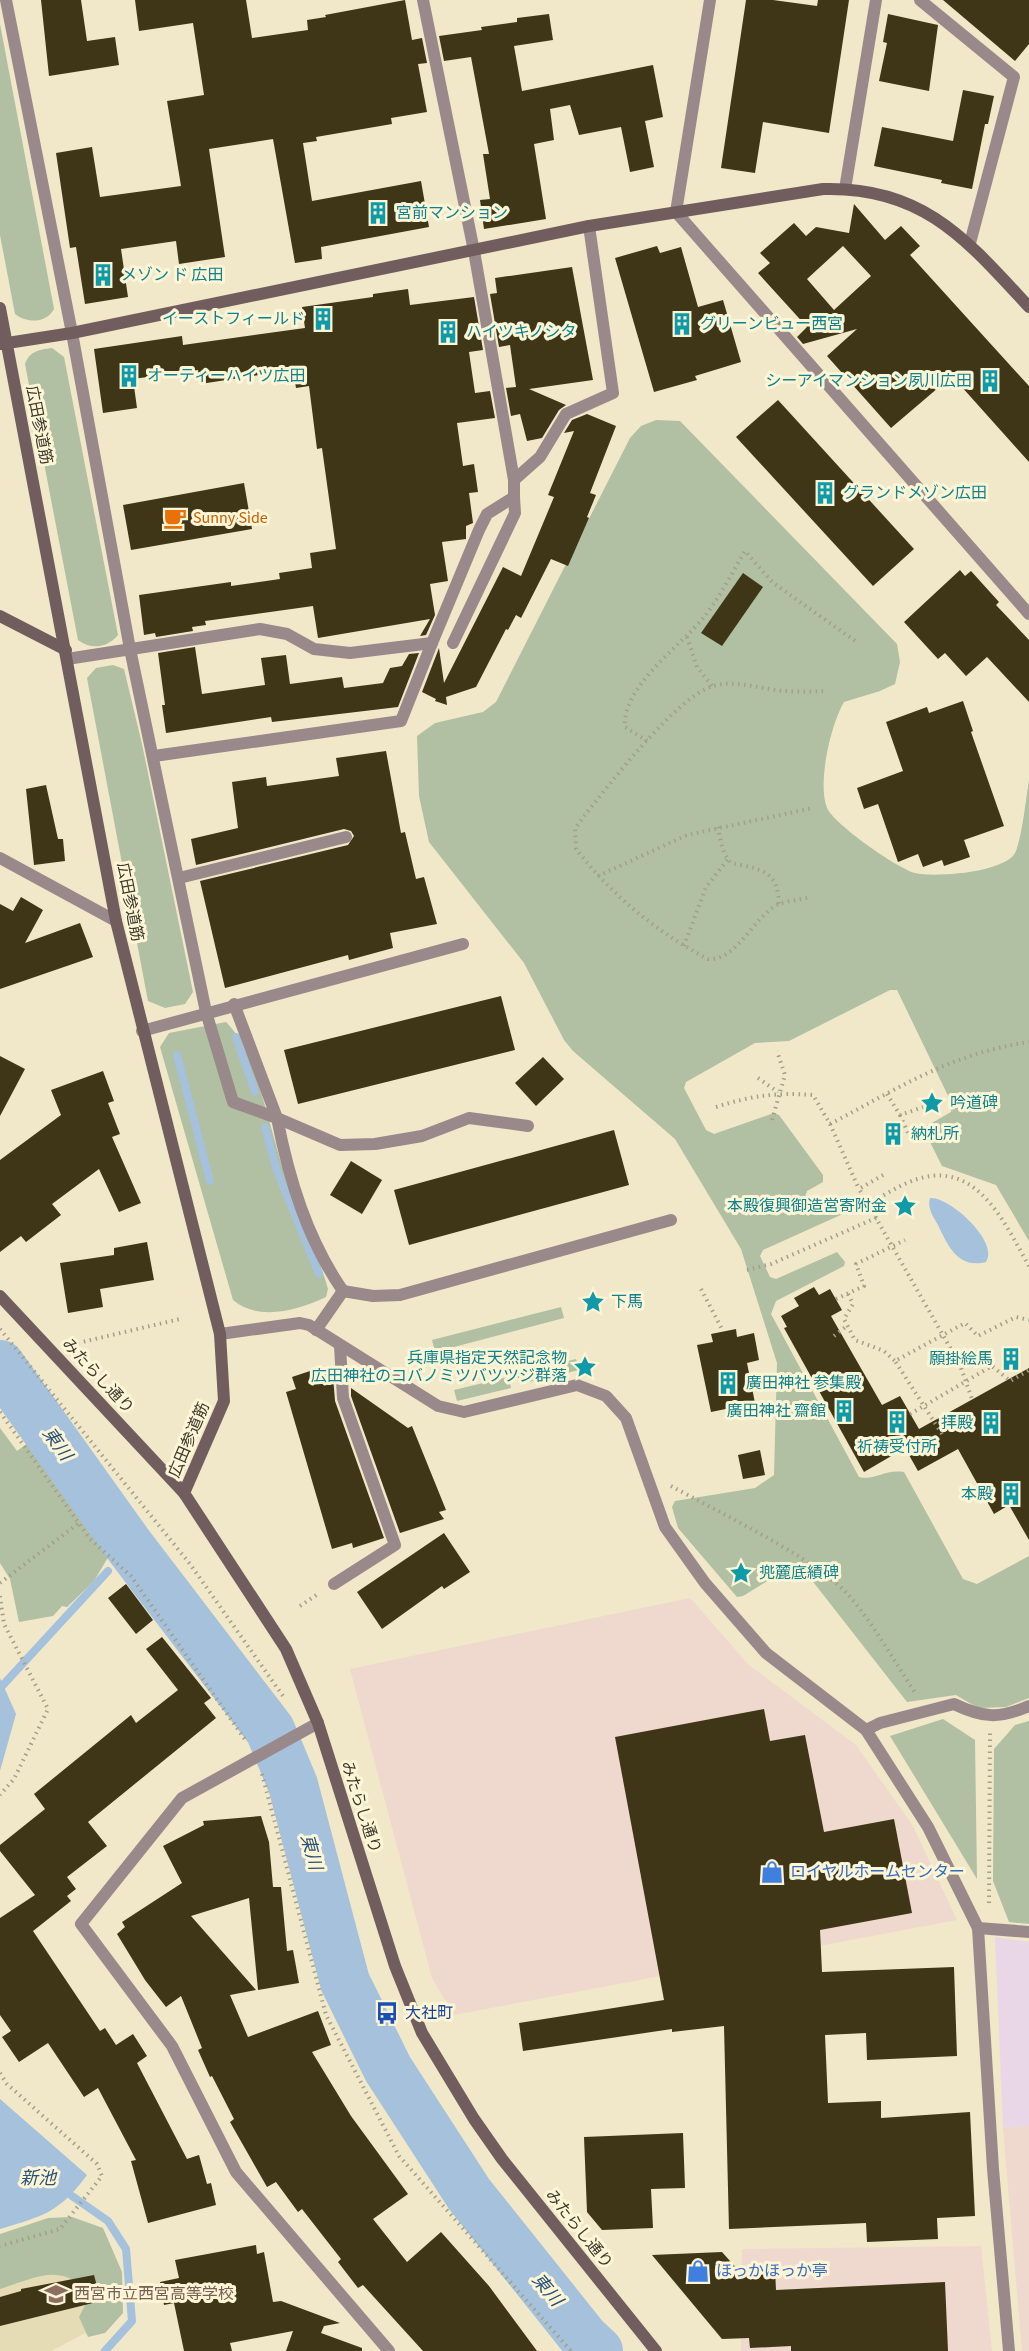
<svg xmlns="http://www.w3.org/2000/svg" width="1029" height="2351" font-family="'Source Sans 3','Noto Sans JP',sans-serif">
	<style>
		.commercial { fill: #efd8cd }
		.industrial { fill: #e9d7e7 }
		.built { fill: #e5dbb5 }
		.green { fill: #b1bfa3 }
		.water { fill: #a5c1dc }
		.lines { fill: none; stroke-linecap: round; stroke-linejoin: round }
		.stream { stroke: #a5c1dc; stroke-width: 8 }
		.river { stroke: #a5c1dc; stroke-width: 50 }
		.building { fill: #3e3616; fill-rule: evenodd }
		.path { stroke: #a49f88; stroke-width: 4; stroke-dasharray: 1.5 4.5; stroke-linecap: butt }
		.street { stroke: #99898a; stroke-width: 12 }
		.secondary { stroke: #725d5e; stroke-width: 12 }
		.labels { text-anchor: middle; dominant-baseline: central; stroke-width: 6; stroke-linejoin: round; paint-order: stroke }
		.culture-label { font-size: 16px; fill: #0d838f; stroke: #fdf5d6; text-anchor: start }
		.street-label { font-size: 16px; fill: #3c392d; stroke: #fdf5d6 }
		.food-label { font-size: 16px; fill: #c56008; stroke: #fdf5d6; text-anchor: start }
		.shop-label { font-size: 16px; fill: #366cbe; stroke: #fdf5d6; text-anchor: start }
		.transit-label { font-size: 16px; fill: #164399; stroke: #fdf5d6; text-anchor: start }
		.education-label { font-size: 16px; fill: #785e54; stroke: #fdf5d6; text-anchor: start }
		.water-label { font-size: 18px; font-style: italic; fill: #285278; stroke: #fdf5d6 }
	</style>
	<rect width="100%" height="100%" fill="#f0e8c9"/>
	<g class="commercial">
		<polygon points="690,1598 749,1665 856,1745 913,1826 957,1920 454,2015 432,1978 350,1669"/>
		<polygon points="1029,2126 1029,2351 1022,2351 1003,2128"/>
		<polygon points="981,2246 992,2351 741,2351 742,2249"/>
	</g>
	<polygon class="industrial" points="995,1937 1029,1942 1029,2126 1003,2128"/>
	<polygon class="built" points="89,2243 116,2317 51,2351 0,2351 0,2271"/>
	<g class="green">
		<path d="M0,24L54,309C46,324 26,323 15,314L0,235Z"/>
		<path d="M52,348L64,357L118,635C107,648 91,650 78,640L25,364C30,351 38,350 52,348Z"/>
		<path d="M656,420L680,421L897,644L900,662L895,684L880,691L844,702C831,724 817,783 827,808C835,825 897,868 915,873C936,878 1005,872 1015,853C1022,839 1026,798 1029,780V1241L996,1185L942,1166L925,1132V1127L951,1112L952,1104L897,990H890L789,1041L755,1043L686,1082L684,1088L706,1130L714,1134L774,1113L779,1115L823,1175V1182L807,1191L805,1197L809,1205L814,1207L840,1196L845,1206V1213L763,1250L760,1256L770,1277L776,1279L837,1252L845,1262L844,1266L776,1301L771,1314L859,1477C876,1481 883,1469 904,1472L963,1579L977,1584L1029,1556V1698L1006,1707L978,1708L956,1695L907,1702L807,1574L785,1570L743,1596L737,1597L678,1528L672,1507L675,1501L755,1488L774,1475L777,1363L741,1249L675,1139L573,1051L564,1040L524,963L429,842L419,796L417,736L435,723L483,712L496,702L630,438L641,426Z"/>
		<polygon points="113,665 124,669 142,744 193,992 185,1004 165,1008 148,1001 87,678 96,668"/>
		<path d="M226,1022C255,1049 271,1133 284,1172C297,1212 317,1249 328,1289L326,1297C298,1310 259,1322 233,1300L160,1047L169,1033Z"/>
		<polygon points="561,1307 564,1318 435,1352 432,1340"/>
		<polygon points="576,1359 579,1370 525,1383 523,1372"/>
		<polygon points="508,1377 511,1388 457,1401 454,1390"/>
		<polygon points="0,1428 17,1451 28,1443 113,1549 94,1581 67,1607 62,1606 53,1616 19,1622 10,1579 0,1563"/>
		<polygon points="943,1719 975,1740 977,1879 890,1736"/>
		<polygon points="1029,1721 1029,1924 1009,1922 993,1881 994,1749 1015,1725"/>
		<path d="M72,2217L103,2228L122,2272L123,2313L105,2333L88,2337L79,2317L92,2292C56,2263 39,2277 0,2289V2234L48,2218Z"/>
	</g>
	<g class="water">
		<path d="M930,1198C949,1196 1000,1242 986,1262C958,1269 948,1246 938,1225C933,1216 927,1208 930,1198Z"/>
		<polygon points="0,1678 16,1714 0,1771"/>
		<path d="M0,2099L87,2175C59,2213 43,2216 0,2229Z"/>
	</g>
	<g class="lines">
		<g class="stream">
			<polyline points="236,1037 255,1092"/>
			<polyline points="177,1055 210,1181"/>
			<polyline points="265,1127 277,1171 319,1274"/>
			<polyline points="3,1685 108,1571"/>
			<polyline points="72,2196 108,2221 126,2249 132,2321 105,2351"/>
		</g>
		<polyline class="river" points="0,1365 130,1547 270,1730 293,1785 345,1982 388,2069 469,2194 584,2338 598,2351"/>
	</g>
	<g class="building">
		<polygon points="41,0 81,0 87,41 115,37 119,65 49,76"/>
		<polygon points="135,0 246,0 252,38 308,30 307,20 326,17 325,15 405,0 412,40 422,38 427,63 418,64 427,112 391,118 392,124 316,137 317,141 303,143 312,201 421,181 429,227 321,247 322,259 295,263 273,139 209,149 225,257 179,264 176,241 121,249 128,297 85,304 76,247 70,248 56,153 92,147 100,197 181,186 167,101 204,95 193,23 139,31"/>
		<polygon points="746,0 773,0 817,6 818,0 849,0 829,133 763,122 755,173 721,168"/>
		<polygon points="943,0 1029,0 1029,44 1015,61"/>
		<polygon points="549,14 553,40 514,46 522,91 653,65 663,117 645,121 654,167 630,172 621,127 579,135 570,105 550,109 554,140 534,144 546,219 484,229 480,200 490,199 483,154 489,154 471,57 444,61 439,36 482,30 481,27 517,22 517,18"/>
		<polygon points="888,14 938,25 929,91 879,81 887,43 883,42"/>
		<polygon points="963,90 994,96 988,124 985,124 972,189 941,183 942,180 874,166 882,127 953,141"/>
		<path d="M854,204L885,240L901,226L920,246L910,255L1029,386V462L952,376L891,428L827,356L857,329L803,344L797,337L807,327L758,273L770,263L760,253L794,223L806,236L816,227L849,233ZM843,246L871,276L834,310L807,279Z"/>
		<polygon points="657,246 660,253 681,247 698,307 723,300 741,362 695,376 697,380 654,392 615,258"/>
		<polygon points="572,267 593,380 529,389 566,405 559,410 542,438 527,441 520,414 511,416 506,388 516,387 510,345 499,347 490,294 497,293 495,278"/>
		<polygon points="408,289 410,305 474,297 483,350 469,352 475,393 490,391 495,418 457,423 463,466 474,464 478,492 469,493 473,523 466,526 466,539 442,542 448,581 430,584 435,615 426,635 420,636 430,619 318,638 313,606 205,621 206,625 192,627 193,631 156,637 155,633 144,635 139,595 231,582 231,586 280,579 279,573 312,568 310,553 336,549 322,448 317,449 309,386 296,388 293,370 200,384 198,370 133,379 137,408 103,413 94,349 182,336 183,345 305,328 302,307 373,297 373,294"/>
		<polygon points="778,400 914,549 873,586 736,437"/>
		<polygon points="587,414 616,426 590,493 596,495 587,517 589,518 568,566 551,559 521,618 516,615 508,630 506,629 476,687 446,697 447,705 435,701 436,699 422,692 439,648 444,683 503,567 521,576 554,497 548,495 574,431 564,433 572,420"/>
		<polygon points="244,483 252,529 131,550 123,505"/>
		<polygon points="960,570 965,576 971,571 999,602 996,605 1029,640 1029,702 987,657 966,676 945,653 938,659 904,622"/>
		<polygon points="743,573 763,587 722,646 701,633"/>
		<polygon points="195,647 202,694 265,685 261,658 286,655 290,684 342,677 344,688 383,683 390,668 402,666 409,654 419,653 398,707 272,722 271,717 166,733 162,705 165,705 158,653"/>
		<polygon points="963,701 973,731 971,732 1004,826 964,840 970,857 944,866 942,860 923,867 918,854 898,862 878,804 864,809 857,788 903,771 886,722 927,707 929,713"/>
		<polygon points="386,751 401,833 405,832 416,879 424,877 437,924 390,933 393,948 349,960 348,955 225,988 200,881 348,845 354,836 351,831 344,829 196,865 191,839 238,828 232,782 266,777 267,786 339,776 336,758"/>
		<polygon points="46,785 58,839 63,839 65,861 34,865 26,789"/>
		<polygon points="21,897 43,910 25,943 80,923 93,957 0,989 0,904 13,911"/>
		<polygon points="501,996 515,1050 298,1104 284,1050"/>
		<polygon points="0,1056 25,1069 0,1116"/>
		<polygon points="543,1057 564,1079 536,1106 515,1083"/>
		<polygon points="103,1071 114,1101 108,1103 120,1134 112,1137 141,1203 119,1212 99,1169 52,1204 61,1215 26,1242 21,1236 0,1252 0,1160 61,1115 51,1090"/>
		<polygon points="614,1130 629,1185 409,1245 394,1190"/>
		<polygon points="351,1161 382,1180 362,1214 330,1195"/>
		<polygon points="147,1242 154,1280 100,1289 103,1307 68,1313 60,1263 114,1255 114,1248"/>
		<polygon points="814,1287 819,1295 830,1289 842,1310 831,1316 882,1405 900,1396 919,1429 1029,1368 1029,1540 1009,1505 994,1514 958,1449 918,1471 905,1448 864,1472 784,1328 787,1327 781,1316 799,1306 794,1298"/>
		<polygon points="736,1329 737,1337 754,1333 759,1360 747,1363 755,1403 711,1412 697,1345 713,1342 711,1334"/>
		<polygon points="322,1367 333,1376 335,1401 384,1538 353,1548 352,1543 332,1549 286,1392 296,1389 292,1377"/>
		<polygon points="351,1388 408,1428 412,1426 446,1510 439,1512 444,1519 400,1533 351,1396"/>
		<polygon points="760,1450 765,1475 743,1479 738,1455"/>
		<polygon points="444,1533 470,1572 444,1589 442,1586 382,1629 357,1592"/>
		<polygon points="126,1584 153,1620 136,1634 108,1598"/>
		<polygon points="162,1637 211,1698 204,1703 216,1718 88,1822 107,1846 67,1877 76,1889 67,1896 71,1901 33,1931 100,2031 105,2028 116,2045 133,2034 147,2056 137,2063 187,2159 199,2155 207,2184 211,2183 216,2205 148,2223 131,2161 136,2160 98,2088 84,2097 48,2043 19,2062 2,2037 11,2031 0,2015 0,1918 35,1895 0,1851 0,1845 45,1809 34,1794 131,1715 136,1723 178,1690 146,1649"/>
		<polygon points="764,1709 770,1741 805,1735 824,1832 894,1819 912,1913 820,1930 822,1972 954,1967 957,2056 867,2060 866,2033 825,2035 828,2103 881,2101 881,2118 970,2112 975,2216 937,2218 938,2239 867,2242 866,2223 729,2229 724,2026 672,2032 672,2029 523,2051 519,2023 664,2000 615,1737"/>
		<polygon points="261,1816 269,1842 273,1887 281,1887 287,1951 293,1950 299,1983 258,1990 249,1898 191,1916 256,1990 230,1995 248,2037 318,2011 331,2045 312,2052 351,2116 408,2194 373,2219 407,2262 441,2232 489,2286 537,2351 423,2351 363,2285 358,2288 338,2262 341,2259 302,2209 298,2212 276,2182 267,2187 230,2122 234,2119 212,2076 210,2077 198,2050 202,2048 181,1996 166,2007 145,1980 117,1934 125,1927 122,1922 182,1883 163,1846 204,1825 203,1821"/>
		<polygon points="683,2133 685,2188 651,2189 653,2228 602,2230 587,2212 584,2137"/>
		<polygon points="256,2245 257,2254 264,2252 273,2302 281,2301 340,2323 324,2326 321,2333 362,2348 362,2351 286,2351 293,2331 230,2343 232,2351 184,2351 174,2303 164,2305 160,2282 179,2278 175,2260"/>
		<polygon points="722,2252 739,2271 775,2269 776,2290 945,2282 948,2351 791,2351 791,2346 750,2348 749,2338 722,2339 652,2255"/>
		<polygon points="94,2275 101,2301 0,2326 0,2297 21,2291 21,2289"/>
	</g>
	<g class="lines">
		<g class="path">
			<polyline points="687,637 697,667 712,686"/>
			<path d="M647,741L625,727C622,686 681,646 704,617C720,597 732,573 745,551L772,582L858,643"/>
			<path d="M718,827C720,837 722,852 728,859C731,864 736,864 741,865C767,870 778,876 779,904"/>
			<polyline points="598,876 687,835 813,808"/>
			<path d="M807,898C799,900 787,901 779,904C754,915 738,961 708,959C655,931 613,896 576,849L575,829L584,816C609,785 676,697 713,686C736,679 763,690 786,691C800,692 814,692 827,691"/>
			<polyline points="684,946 706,887 728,859"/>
			<polyline points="758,1078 778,1092"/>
			<polyline points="887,1094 900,1115 923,1107"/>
			<path d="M716,1107C751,1096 776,1092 813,1095L830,1124L859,1189"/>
			<polyline points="900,1115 909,1135"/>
			<polyline points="772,1120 785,1075 777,1051"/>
			<path d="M830,1124C897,1089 952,1053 1029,1042"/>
			<path d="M868,1204C885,1195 902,1183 921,1178C979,1162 1006,1226 1029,1266"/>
			<polyline points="876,1218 859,1189 885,1174"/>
			<polyline points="747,1270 771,1264 876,1218 960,1365 972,1399"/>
			<polyline points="701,1289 723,1331"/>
			<polyline points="848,1294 853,1304 844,1319 855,1340 884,1351 895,1361"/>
			<polyline points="836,1299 864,1286 856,1264 905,1240"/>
			<polyline points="0,1329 190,1564 283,1696"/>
			<polyline points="834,1336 848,1325"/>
			<polyline points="78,1343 180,1319"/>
			<polyline points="512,1353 518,1381"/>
			<polyline points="0,1412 90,1539 131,1576 246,1741"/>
			<polyline points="910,1414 992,1366 1010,1381 1029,1370"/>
			<polyline points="942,1434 895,1361 965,1323 978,1336 1016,1317 1029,1320"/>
			<path d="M671,1486C722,1514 792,1547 836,1583C863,1605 895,1663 916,1694"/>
			<polyline points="0,1583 79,1523"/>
			<polyline points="0,1596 4,1624 48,1709 14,1779 0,1795"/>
			<polyline points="300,1606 318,1594"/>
			<polyline points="262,1774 326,2015 399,2156 571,2351"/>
			<polyline points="989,1903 990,1733"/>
			<polyline points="0,2073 7,2084 97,2164 102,2176 60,2229 0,2246"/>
		</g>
		<g class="street">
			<path d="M6,0L72,333L130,649L206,1012L233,1102L277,1118C289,1179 307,1239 343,1291"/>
			<polyline points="423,0 474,251 514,480 540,457 566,414 613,393 589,226"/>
			<polyline points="710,0 676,212 1029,614"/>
			<polyline points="920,0 1014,77 970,243"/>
			<polyline points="845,189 876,0"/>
			<polyline points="432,643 479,530 487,514 514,497 514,480"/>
			<polyline points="453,643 515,513 514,497"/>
			<polyline points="67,659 260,629 287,634 314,649 350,653 432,643 401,721 154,756"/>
			<polyline points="0,858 116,921"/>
			<polyline points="179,878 346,837"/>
			<polyline points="234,1004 277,1118 340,1145 375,1144 422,1136 469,1118 528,1126"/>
			<polyline points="142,1031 463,944"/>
			<polyline points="316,1330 343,1291 373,1296 400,1295 671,1220"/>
			<polyline points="220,1334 300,1323 309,1325 438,1406 464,1412 577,1385 606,1396 626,1418 665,1527 705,1583 766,1653 866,1730 928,1827 978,1928 993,2169 1009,2351"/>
			<polyline points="334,1584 395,1545 343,1398 340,1346"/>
			<polyline points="318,1723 182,1798 81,1924 172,2046 236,2172 389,2351"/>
			<path d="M866,1730L880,1723L954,1704C983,1718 999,1719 1029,1706"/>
			<polyline points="978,1928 1029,1932"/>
		</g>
		<g class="secondary">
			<polyline points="0,308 116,921 220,1334 224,1401 184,1493"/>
			<path d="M1,344L72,333L589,226L823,189C923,186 967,240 1029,307"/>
			<polyline points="0,616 66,650"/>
			<polyline points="0,1296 184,1493 286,1649 318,1723 395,1966 422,2033 474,2119 502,2159 656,2351"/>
		</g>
	</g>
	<defs>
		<g id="building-bare" transform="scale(1.8)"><path d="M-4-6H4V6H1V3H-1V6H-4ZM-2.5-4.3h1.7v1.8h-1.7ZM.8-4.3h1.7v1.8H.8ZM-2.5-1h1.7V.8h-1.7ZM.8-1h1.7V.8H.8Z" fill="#0f9aa8" stroke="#fdf5d6" stroke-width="2.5" paint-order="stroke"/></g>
		<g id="cafe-bare" transform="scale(1.8)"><path d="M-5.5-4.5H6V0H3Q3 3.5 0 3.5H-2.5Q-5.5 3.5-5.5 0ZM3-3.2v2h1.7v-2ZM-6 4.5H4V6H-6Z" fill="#e8710a" stroke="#fdf5d6" stroke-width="2.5" paint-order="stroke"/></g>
		<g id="sight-bare" transform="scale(1.8)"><path d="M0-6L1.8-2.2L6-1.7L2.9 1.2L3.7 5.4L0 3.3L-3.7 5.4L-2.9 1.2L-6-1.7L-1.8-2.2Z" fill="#0f9aa8" stroke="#fdf5d6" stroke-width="2.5" paint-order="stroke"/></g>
		<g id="shop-bare" transform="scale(1.8)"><path d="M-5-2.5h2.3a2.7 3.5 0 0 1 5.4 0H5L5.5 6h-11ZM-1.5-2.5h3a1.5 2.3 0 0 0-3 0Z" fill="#3f7fe0" stroke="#fdf5d6" stroke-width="2.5" paint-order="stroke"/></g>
		<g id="bus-bare" transform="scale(1.8)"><path d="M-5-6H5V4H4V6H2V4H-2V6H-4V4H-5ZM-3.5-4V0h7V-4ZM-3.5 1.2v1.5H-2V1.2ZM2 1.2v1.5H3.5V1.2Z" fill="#1a4fb4" stroke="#fdf5d6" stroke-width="2.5" paint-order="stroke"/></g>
		<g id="school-bare" transform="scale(1.8)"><path d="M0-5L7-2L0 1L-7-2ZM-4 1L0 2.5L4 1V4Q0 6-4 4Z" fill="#8d6e63" stroke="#fdf5d6" stroke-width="2.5" paint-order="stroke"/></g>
	</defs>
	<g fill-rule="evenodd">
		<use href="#building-bare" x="378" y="213"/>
		<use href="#building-bare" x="103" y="275"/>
		<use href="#building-bare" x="323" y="319"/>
		<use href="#building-bare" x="682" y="324"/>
		<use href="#building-bare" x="448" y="332"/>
		<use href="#building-bare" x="129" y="376"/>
		<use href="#building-bare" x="990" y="381"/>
		<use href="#building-bare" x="825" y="493"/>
		<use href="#cafe-bare" x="175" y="518"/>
		<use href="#sight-bare" x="932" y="1103"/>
		<use href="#building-bare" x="893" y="1134"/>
		<use href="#sight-bare" x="905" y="1206"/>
		<use href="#sight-bare" x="593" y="1302"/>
		<use href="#building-bare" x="1011" y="1359"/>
		<use href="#sight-bare" x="585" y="1367"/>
		<use href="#building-bare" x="728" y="1383"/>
		<use href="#building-bare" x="844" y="1411"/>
		<use href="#building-bare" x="897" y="1422"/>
		<use href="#building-bare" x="991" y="1423"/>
		<use href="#building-bare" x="1011" y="1494"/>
		<use href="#sight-bare" x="741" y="1573"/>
		<use href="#shop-bare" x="772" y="1872"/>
		<use href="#bus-bare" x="387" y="2013"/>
		<use href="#shop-bare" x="698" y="2271"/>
		<use href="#school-bare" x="56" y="2294"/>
	</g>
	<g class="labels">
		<g class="culture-label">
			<text x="396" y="213">宮前マンション</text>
			<text x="121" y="275">メゾン ド 広田</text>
			<text x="305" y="319" text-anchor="end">イーストフィールド</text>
			<text x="700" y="324">グリーンビュー西宮</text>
			<text x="466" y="332">ハイツキノシタ</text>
			<text x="147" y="376">オーティーハイツ広田</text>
			<text x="972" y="381" text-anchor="end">シーアイマンション夙川広田</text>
			<text x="843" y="493">グランドメゾン広田</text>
			<text x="950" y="1103">吟道碑</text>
			<text x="911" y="1134">納札所</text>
			<text x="887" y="1206" text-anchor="end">本殿復興御造営寄附金</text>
			<text x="611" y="1302">下馬</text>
			<text x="567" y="1358" text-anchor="end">兵庫県指定天然記念物<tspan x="567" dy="18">広田神社のコバノミツバツツジ群落</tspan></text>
			<text x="993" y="1359" text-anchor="end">願掛絵馬</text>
			<text x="746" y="1383">廣田神社 参集殿</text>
			<text x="826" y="1411" text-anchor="end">廣田神社 齋館</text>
			<text x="973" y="1423" text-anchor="end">拝殿</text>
			<text x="897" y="1447" text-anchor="middle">祈祷受付所</text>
			<text x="993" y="1494" text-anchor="end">本殿</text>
			<text x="759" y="1573">兠麓底績碑</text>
		</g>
		<g class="street-label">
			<text transform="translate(39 425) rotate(79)">広田参道筋</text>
			<text transform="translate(130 902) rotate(79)">広田参道筋</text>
			<text transform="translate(98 1376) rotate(47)">みたらし通り</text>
			<text transform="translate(189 1440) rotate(-67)">広田参道筋</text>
			<text transform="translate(361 1807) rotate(72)">みたらし通り</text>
			<text transform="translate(579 2229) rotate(51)">みたらし通り</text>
		</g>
		<g class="food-label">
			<text x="193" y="518">Sunny Side</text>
		</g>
		<g class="shop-label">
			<text x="790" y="1872">ロイヤルホームセンター</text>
			<text x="716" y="2271">ほっかほっか亭</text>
		</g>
		<g class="transit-label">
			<text x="405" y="2013">大社町</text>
		</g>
		<g class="education-label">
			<text x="74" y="2294">西宮市立西宮高等学校</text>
		</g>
		<g class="water-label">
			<text transform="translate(57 1444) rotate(54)">東川</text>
			<text transform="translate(311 1852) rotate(75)">東川</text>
			<text x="38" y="2178">新池</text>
			<text transform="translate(547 2290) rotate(50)">東川</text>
		</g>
	</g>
</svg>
